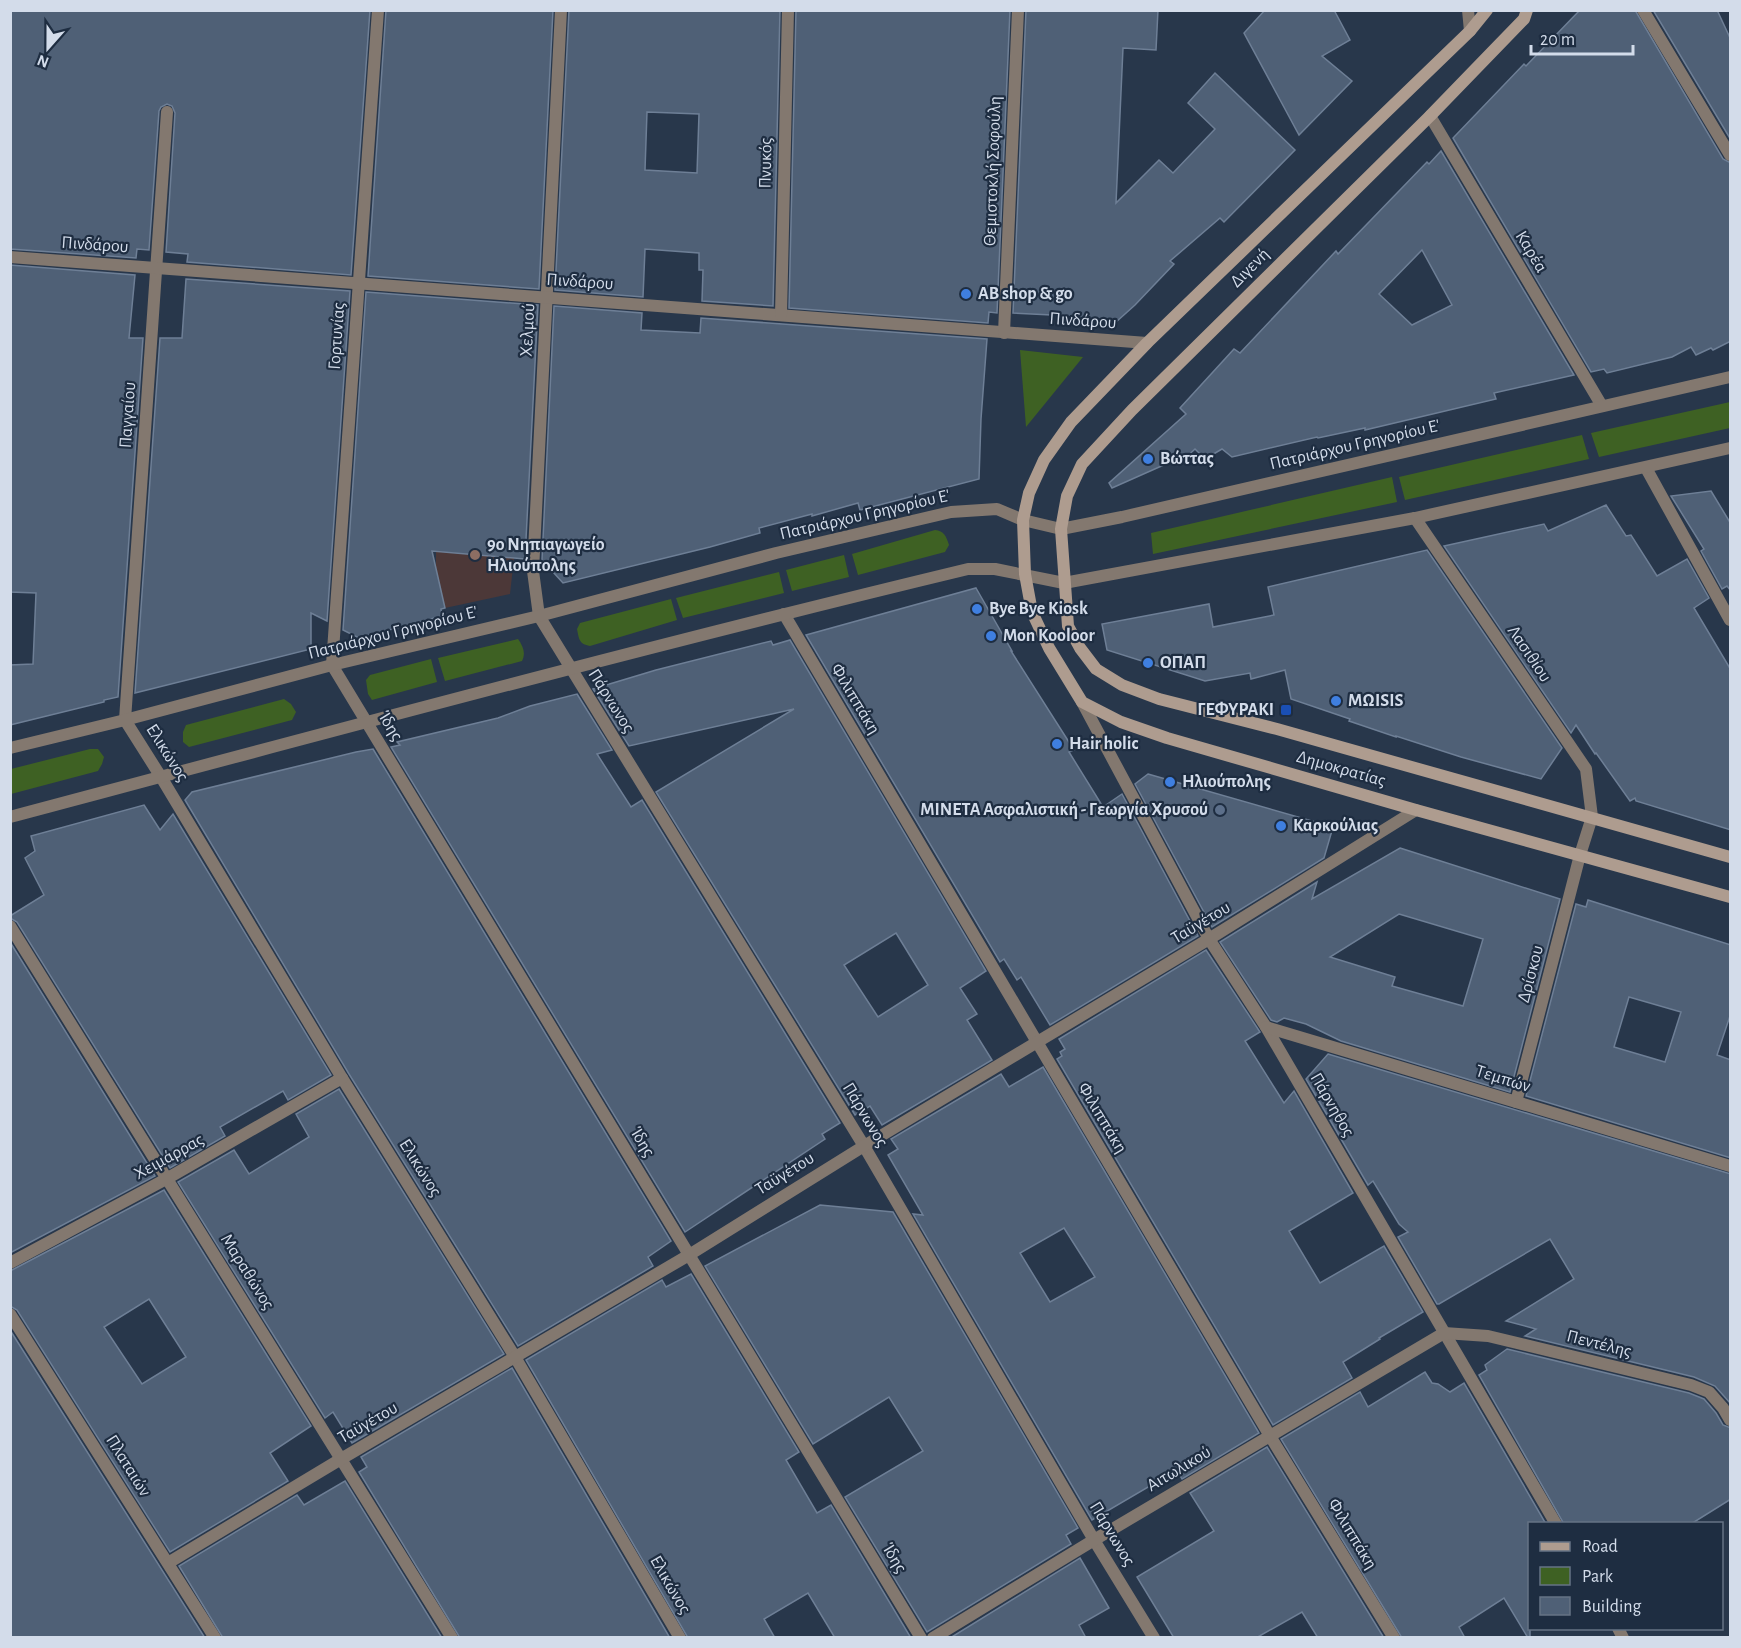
<svg xmlns="http://www.w3.org/2000/svg" width="1741" height="1648" font-family="'Alegreya Sans',sans-serif">
	<style>
		.education { fill: #4c3838 }
		.green { fill: #3e6123 }
		.building { fill: #4f6076; stroke: #6e7f96; stroke-width: 1.5; fill-rule: evenodd }
		.lines { fill: none; stroke-linecap: round; stroke-linejoin: round }
		.street { stroke: #83786f; stroke-width: 12 }
		.secondary { stroke: #ae9c8f; stroke-width: 12 }
		.shop-dot { fill: #3f7fe0; stroke: #1e2d41; stroke-width: 2 }
		.education-dot { fill: #8d6e63; stroke: #1e2d41; stroke-width: 2 }
		.transit-dot { fill: #1a4fb4; stroke: #1e2d41; stroke-width: 2 }
		.service-dot { fill: #5c6f8a; stroke: #1e2d41; stroke-width: 2 }
		.labels { text-anchor: middle; dominant-baseline: central; stroke-width: 4.5; stroke-linejoin: round; paint-order: stroke }
		.street-label { font-size: 18px; fill: #d3dcea; stroke: #1e2d41 }
		.poi-label { font-size: 18px; font-weight: bold; fill: #d3dcea; stroke: #1e2d41; text-anchor: start }
	</style>
	<rect width="100%" height="100%" fill="#28374b"/>
	<polygon class="education" points="436,551 514,558 510,594 445,608 436,571"/>
	<g class="green">
		<polygon points="1020,350 1083,357 1026,427"/>
		<polygon points="1730,402 1730,428 1599,457 1591,433"/>
		<polygon points="1582,435 1589,459 1405,500 1399,477"/>
		<polygon points="1392,477 1397,502 1153,554 1151,533"/>
		<path d="M935,530C944,531 946,536 949,545L945,552L858,575L852,554Z"/>
		<polygon points="844,555 849,577 792,591 786,570"/>
		<polygon points="779,572 784,593 683,618 676,598"/>
		<path d="M671,599L677,620L590,646C579,644 579,639 577,629L580,623Z"/>
		<path d="M518,639C523,646 526,653 522,661L445,681L438,658Z"/>
		<polygon points="431,659 437,682 372,700 368,694 366,680 370,675"/>
		<polygon points="284,699 291,704 296,712 292,720 189,747 183,742 183,732 186,725"/>
		<polygon points="90,749 98,749 104,757 102,764 98,771 11,794 11,769"/>
	</g>
	<g class="building">
		<polygon points="10,10 370,10 351,275 187,262 188,254 166,252 175,113 172,106 167,104 161,107 159,111 149,250 137,249 136,258 10,249"/>
		<polygon points="386,10 553,10 539,289 368,276"/>
		<path d="M569,10H780L773,306L702,301L703,270H699V253L645,249L643,297L555,290ZM647,112L699,114L697,173L645,170Z"/>
		<polygon points="796,10 1010,10 997,313 989,312 988,323 789,308"/>
		<polygon points="1026,10 1158,10 1156,50 1123,48 1116,203 1159,160 1173,173 1215,129 1188,103 1215,73 1295,150 1224,222 1220,218 1170,261 1174,264 1135,305 1116,322 1072,320 1072,316 1013,313"/>
		<polygon points="1265,10 1334,10 1350,40 1322,56 1352,81 1299,135 1244,33"/>
		<polygon points="1580,10 1635,10 1723,159 1731,163 1731,341 1713,350 1711,348 1696,355 1691,347 1672,357 1607,373 1604,369 1591,372 1453,138 1524,64 1526,66"/>
		<polygon points="1653,10 1717,10 1731,40 1731,140"/>
		<path d="M1441,151L1574,375L1494,393L1496,399L1365,430V428L1318,438L1317,437L1232,457L1222,449L1205,459L1195,449L1178,465L1175,460L1112,488L1109,483L1186,414L1180,408L1234,349L1240,353L1336,251L1338,254L1427,162L1429,164ZM1422,250L1452,305L1412,325L1379,294Z"/>
		<polygon points="10,265 135,275 129,338 143,338 118,697 104,700 104,702 10,725 10,665 33,664 36,593 10,592"/>
		<polygon points="186,279 350,291 327,621 311,613 311,649 135,693 160,338 182,338"/>
		<polygon points="366,292 538,305 525,559 432,551 445,608 441,609 442,616 359,638 343,630"/>
		<polygon points="554,306 642,313 641,330 700,333 701,318 987,339 981,419 979,479 860,510 858,503 812,516 812,514 759,528 760,533 710,547 563,583 542,560"/>
		<polygon points="1711,491 1731,524 1731,591 1727,586 1722,589 1701,551 1704,549 1671,496"/>
		<polygon points="1606,505 1626,536 1631,535 1657,576 1687,559 1709,598 1694,608 1731,670 1731,830 1636,801 1635,798 1630,801 1596,753 1595,754 1576,725 1571,733 1444,546 1544,524 1548,531"/>
		<polygon points="1427,550 1562,748 1541,779 1461,757 1396,736 1396,737 1349,721 1350,719 1291,699 1285,670 1251,679 1250,673 1205,681 1107,650 1102,624 1209,604 1213,627 1274,615 1268,587"/>
		<polygon points="976,588 1012,651 1011,651 1074,750 1069,752 1103,807 1122,794 1198,936 1050,1025 1021,977 1017,980 1004,959 1000,962 806,635"/>
		<path d="M790,640L986,971L960,988L977,1014L967,1020L992,1060L882,1125L870,1106L855,1115L656,792L794,709L629,746L593,689L656,670L771,641L773,645ZM896,933L928,985L878,1017L844,965Z"/>
		<polygon points="577,694 612,750 597,754 631,807 642,800 840,1123 822,1134 825,1139 685,1232 391,747 400,745 397,742 498,718 530,706"/>
		<polygon points="373,749 671,1241 648,1257 653,1266 518,1346 349,1074 185,800 192,792 356,752"/>
		<polygon points="1148,774 1333,827 1324,858 1212,927 1135,784"/>
		<polygon points="144,805 160,830 173,814 331,1075 288,1100 283,1091 220,1127 225,1136 170,1168 17,922 10,918 10,916 44,895 25,858 35,851 31,836"/>
		<path d="M1400,848L1560,899L1510,1092L1341,1041L1306,1024L1284,1018L1277,1022L1271,1020L1220,942L1317,882L1312,899ZM1399,914L1483,939L1463,1006L1392,986L1395,977L1330,957Z"/>
		<path d="M1588,900L1731,945V1013L1717,1055L1731,1060V1158L1526,1096L1576,904L1586,907ZM1629,997L1681,1012L1665,1062L1614,1047Z"/>
		<polygon points="10,942 155,1176 10,1253"/>
		<polygon points="1206,950 1260,1032 1245,1041 1284,1103 1294,1091 1353,1193 1289,1231 1320,1283 1384,1246 1423,1312 1379,1338 1380,1339 1343,1362 1352,1378 1273,1425 1057,1059 1062,1056 1060,1052 1065,1049 1059,1039"/>
		<polygon points="1328,1054 1731,1174 1731,1404 1715,1386 1694,1377 1525,1336 1536,1329 1506,1321 1574,1279 1550,1239 1439,1304 1437,1304 1398,1237 1408,1232 1399,1224 1373,1181 1368,1185 1306,1079"/>
		<path d="M1043,1067L1259,1433L1182,1479L1177,1470L1092,1520L913,1214L923,1215L888,1155L898,1149L891,1139L1001,1074L1009,1087ZM1064,1228L1095,1277L1050,1302L1020,1253Z"/>
		<polygon points="339,1089 504,1354 352,1443 333,1412 325,1418 178,1182 234,1150 249,1174 309,1137 296,1114"/>
		<path d="M164,1190L311,1426L270,1453L288,1481L170,1552L17,1310L10,1306V1271ZM149,1299L186,1357L142,1384L104,1327Z"/>
		<polygon points="820,1205 893,1212 1078,1528 1066,1535 1071,1544 927,1632 845,1497 923,1451 889,1397 813,1444 705,1266"/>
		<polygon points="691,1274 799,1452 786,1460 817,1513 831,1505 911,1638 835,1638 808,1593 764,1619 775,1638 688,1638 526,1360 662,1280 666,1287"/>
		<polygon points="10,1330 205,1638 10,1638"/>
		<polygon points="1507,1349 1689,1393 1704,1399 1716,1413 1723,1425 1731,1428 1731,1499 1691,1524 1564,1524 1479,1375 1487,1370 1485,1365"/>
		<polygon points="512,1368 670,1638 460,1638 359,1472 367,1467 361,1457"/>
		<polygon points="1425,1372 1432,1383 1438,1384 1450,1392 1464,1383 1546,1524 1530,1524 1530,1638 1528,1638 1504,1598 1459,1627 1465,1638 1402,1638 1281,1439 1360,1392 1368,1407"/>
		<polygon points="1267,1447 1384,1638 1318,1638 1302,1612 1256,1638 1174,1638 1137,1577 1214,1531 1190,1493"/>
		<polygon points="345,1481 442,1638 223,1638 179,1566 297,1495 304,1505"/>
		<polygon points="1080,1558 1109,1608 1079,1625 1086,1638 950,1638"/>
	</g>
	<g class="lines">
		<g class="street">
			<polyline points="378,10 332,665 921,1638"/>
			<polyline points="561,10 533,571 539,616 864,1146 1094,1540 1154,1638"/>
			<polyline points="1468,10 1470,31"/>
			<polyline points="1643,10 1730,155"/>
			<polyline points="167,112 125,720 161,777 342,1078 515,1357 680,1638"/>
			<polyline points="1430,116 1602,406"/>
			<polyline points="10,257 1147,343"/>
			<polyline points="781,315 788,10"/>
			<polyline points="1004,333 1018,10"/>
			<polyline points="1646,468 1730,620"/>
			<polyline points="1415,518 1586,769 1592,817 1580,855 1516,1102"/>
			<polyline points="784,614 1270,1436 1394,1638"/>
			<polyline points="1082,702 1209,939 1266,1027 1556,1524"/>
			<polyline points="10,748 125,720 332,665 539,616 776,553 951,512 997,509 1023,520 1061,529 1122,517 1730,377"/>
			<path d="M10,817C329,732 648,646 968,569H995L1064,583L1415,518L1730,448"/>
			<polyline points="10,926 452,1638"/>
			<polyline points="1266,1027 1730,1166"/>
			<polyline points="10,1263 168,1178 342,1078"/>
			<polyline points="10,1314 215,1638"/>
			<polyline points="168,1563 341,1459 689,1255 864,1146 1209,939 1416,810"/>
			<polyline points="1618,1628 1623,1638"/>
			<polyline points="933,1638 1094,1540 1444,1333 1488,1336 1691,1385 1709,1392 1723,1408 1730,1420"/>
		</g>
		<g class="secondary">
			<polyline points="1487,10 1470,31 1147,343 1071,422 1044,460 1029,493 1023,520 1025,574 1032,612 1049,648 1082,702 1121,722 1167,738 1416,810 1730,897"/>
			<polyline points="1527,10 1524,19 1430,116 1132,410 1082,464 1067,496 1061,529 1068,626 1080,648 1096,669 1122,685 1159,699 1277,729 1730,857"/>
		</g>
	</g>
	<g class="shop-dot">
		<circle cx="966" cy="294" r="6"/>
		<circle cx="1148" cy="459" r="6"/>
		<circle cx="977" cy="609" r="6"/>
		<circle cx="991" cy="636" r="6"/>
		<circle cx="1148" cy="663" r="6"/>
		<circle cx="1336" cy="701" r="6"/>
		<circle cx="1057" cy="744" r="6"/>
		<circle cx="1170" cy="782" r="6"/>
		<circle cx="1281" cy="826" r="6"/>
	</g>
	<circle class="education-dot" cx="475" cy="555" r="6"/>
	<rect class="transit-dot" x="1280" y="704" width="12" height="12" rx="3"/>
	<circle class="service-dot" cx="1220" cy="810" r="6"/>
	<g class="labels">
		<g class="street-label">
			<text transform="translate(766 163) rotate(-89)">Πνυκός</text>
			<text transform="translate(993 171) rotate(-88)">Θεμιστοκλή Σοφούλη</text>
			<text transform="translate(95 245) rotate(4)">Πινδάρου</text>
			<text transform="translate(1531 252) rotate(59)">Καρέα</text>
			<text transform="translate(1250 268) rotate(-45)">Διγενή</text>
			<text transform="translate(580 282) rotate(4)">Πινδάρου</text>
			<text transform="translate(1083 321) rotate(4)">Πινδάρου</text>
			<text transform="translate(528 330) rotate(-87)">Χελμού</text>
			<text transform="translate(337 336) rotate(-86)">Γορτυνίας</text>
			<text transform="translate(128 415) rotate(-86)">Παγγαίου</text>
			<text transform="translate(1355 445) rotate(-13)">Πατριάρχου Γρηγορίου Ε'</text>
			<text transform="translate(865 515) rotate(-13)">Πατριάρχου Γρηγορίου Ε'</text>
			<text transform="translate(393 633) rotate(-14)">Πατριάρχου Γρηγορίου Ε'</text>
			<text transform="translate(1529 654) rotate(56)">Λασιθίου</text>
			<text transform="translate(855 699) rotate(59)">Φιλιππάκη</text>
			<text transform="translate(611 701) rotate(58)">Πάρνωνος</text>
			<text transform="translate(390 726) rotate(59)">Ίδης</text>
			<text transform="translate(167 753) rotate(58)">Ελικώνος</text>
			<text transform="translate(1341 769) rotate(16)">Δημοκρατίας</text>
			<text transform="translate(1201 923) rotate(-31)">Ταϋγέτου</text>
			<text transform="translate(1531 974) rotate(-75)">Δρίσκου</text>
			<text transform="translate(1503 1079) rotate(17)">Τεμπών</text>
			<text transform="translate(1332 1105) rotate(60)">Πάρνηθος</text>
			<text transform="translate(865 1115) rotate(59)">Πάρνωνος</text>
			<text transform="translate(1102 1118) rotate(59)">Φιλιππάκη</text>
			<text transform="translate(642 1142) rotate(59)">Ίδης</text>
			<text transform="translate(169 1157) rotate(-29)">Χειμάρρας</text>
			<text transform="translate(420 1168) rotate(58)">Ελικώνος</text>
			<text transform="translate(785 1174) rotate(-32)">Ταϋγέτου</text>
			<text transform="translate(247 1272) rotate(58)">Μαραθώνος</text>
			<text transform="translate(1599 1344) rotate(14)">Πεντέλης</text>
			<text transform="translate(368 1423) rotate(-30)">Ταϋγέτου</text>
			<text transform="translate(128 1466) rotate(58)">Πλαταιών</text>
			<text transform="translate(1179 1469) rotate(-31)">Αιτωλικού</text>
			<text transform="translate(1112 1534) rotate(59)">Πάρνωνος</text>
			<text transform="translate(1352 1534) rotate(59)">Φιλιππάκη</text>
			<text transform="translate(894 1558) rotate(59)">Ίδης</text>
			<text transform="translate(670 1585) rotate(60)">Ελικώνος</text>
		</g>
		<g class="poi-label">
			<text x="978" y="294">ΑΒ shop &amp; go</text>
			<text x="1160" y="459">Βώττας</text>
			<text x="487" y="545">9ο Νηπιαγωγείο<tspan x="487" dy="21">Ηλιούπολης</tspan></text>
			<text x="989" y="609">Bye Bye Kiosk</text>
			<text x="1003" y="636">Mon Kooloor</text>
			<text x="1160" y="663">ΟΠΑΠ</text>
			<text x="1348" y="701">ΜΩISIS</text>
			<text x="1274" y="710" text-anchor="end">ΓΕΦΥΡΑΚΙ</text>
			<text x="1069" y="744">Hair holic</text>
			<text x="1182" y="782">Ηλιούπολης</text>
			<text x="1208" y="810" text-anchor="end">ΜΙΝΕΤΑ Ασφαλιστική - Γεωργία Χρυσού</text>
			<text x="1293" y="826">Καρκούλιας</text>
		</g>
	</g>
	<rect width="1741" height="1648" fill="none" stroke="#d3dcea" stroke-width="24"/>
	<rect x="1528" y="1522" width="195" height="108" fill="#1e2d41" stroke="#667385" stroke-width="1.5"/>
	<rect x="1540" y="1542" width="30" height="9" fill="#ae9c8f" stroke="#667385" stroke-width="1.5"/>
	<text x="1582" y="1552" font-size="18" fill="#d3dcea">Road</text>
	<rect x="1540" y="1567" width="30" height="18" fill="#3e6123" stroke="#667385" stroke-width="1.5"/>
	<text x="1582" y="1582" font-size="18" fill="#d3dcea">Park</text>
	<rect x="1540" y="1597" width="30" height="18" fill="#4f6076" stroke="#667385" stroke-width="1.5"/>
	<text x="1582" y="1612" font-size="18" fill="#d3dcea">Building</text>
	<g transform="translate(48 48) rotate(201)" stroke="#1e2d41" stroke-width="4.5" paint-order="stroke">
	<path d="M0-4.5L10 22L0 15L-10 22Z" fill="#d3dcea"/>
	<text y="-9" font-size="16" font-weight="bold" text-anchor="middle" fill="#d3dcea">N</text>
	</g>
	<path d="M1531 45v9h102v-9" fill="none" stroke="#d3dcea" stroke-width="3"/>
	<text x="1540" y="45" font-size="18" fill="#d3dcea" stroke="#1e2d41" stroke-width="4.5" paint-order="stroke">20 m</text>
</svg>
